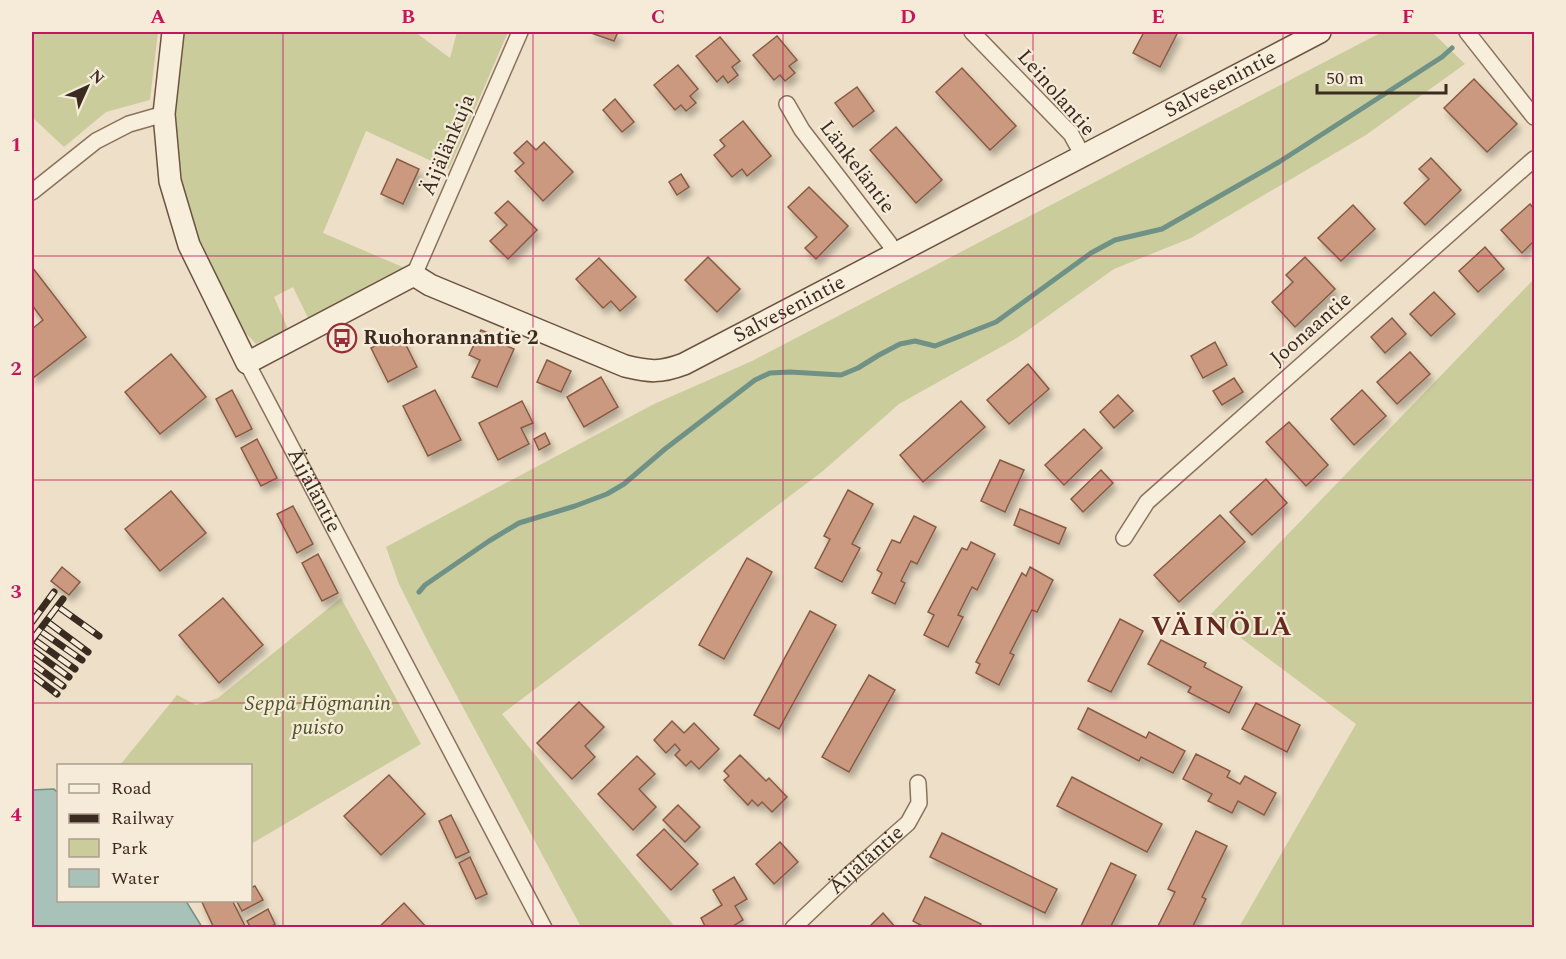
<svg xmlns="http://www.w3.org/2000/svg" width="1566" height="959" font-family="Spectral,serif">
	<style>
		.green { fill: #cacc9c }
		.water { fill: #a9c2b9; stroke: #6f9186; stroke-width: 1.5 }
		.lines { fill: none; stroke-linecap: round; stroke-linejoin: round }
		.stream { stroke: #6f9186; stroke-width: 5 }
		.building { fill: #cb997f; stroke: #885a43; stroke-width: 1.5; filter: url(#shadow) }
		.street-casing { stroke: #8a725d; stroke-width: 18 }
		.secondary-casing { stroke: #6c5340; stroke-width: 24 }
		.street { stroke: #f8eedc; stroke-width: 15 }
		.secondary { stroke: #f8eedc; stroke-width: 21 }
		.rail-casing { stroke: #3a2b20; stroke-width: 7 }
		.rail { stroke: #f5ebd8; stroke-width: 4.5; stroke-dasharray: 14; stroke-linecap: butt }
		.grid { fill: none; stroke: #c2185b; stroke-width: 1.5; stroke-opacity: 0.55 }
		.labels { text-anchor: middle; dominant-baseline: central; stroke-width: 4.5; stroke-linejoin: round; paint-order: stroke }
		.street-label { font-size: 21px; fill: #3a2b20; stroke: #f5ebd8 }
		.poi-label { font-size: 21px; font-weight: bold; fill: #3a2b20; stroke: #f5ebd8; text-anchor: start }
		.park-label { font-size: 21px; font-style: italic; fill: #4e5628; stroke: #f5ebd8 }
		.district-label { font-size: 27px; font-weight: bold; letter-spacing: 1.5px; fill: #662a21; stroke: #f5ebd8 }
		.neatline { fill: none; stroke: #c2185b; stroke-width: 2 }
		.grid-label { font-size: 20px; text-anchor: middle; font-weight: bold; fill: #c2185b }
	</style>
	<defs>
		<filter id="shadow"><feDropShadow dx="3.5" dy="6" stdDeviation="3" flood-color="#0004"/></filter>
	</defs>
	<rect width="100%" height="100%" fill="#eee0c8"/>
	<g class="green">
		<polygon points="32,32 158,32 150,100 106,112 64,147 32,117"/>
		<polygon points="184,32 415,32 450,58 457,32 508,32 449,169 366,131 323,233 405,268 399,274 308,318 293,287 274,297 288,329 256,344 240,327 210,270 196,234 186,202 179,163 175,104"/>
		<polygon points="1382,32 1432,32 1465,64 1366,135 1191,238 1114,269 1017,338 899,404 823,471 502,714 675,927 581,927 429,644 399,584 386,547 654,404 752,361"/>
		<polygon points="1534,279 1534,927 1239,927 1356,724 1210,615"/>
		<polygon points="341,598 421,744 251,844 250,766 120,765 177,695 196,705 218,698"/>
	</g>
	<polygon class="water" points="54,789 58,793 58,900 186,901 202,927 32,927 32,790"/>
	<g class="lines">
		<polyline class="stream" points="419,592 425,585 489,541 519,523 575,506 607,494 624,484 665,449 755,380 770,373 790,372 841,375 858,368 879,355 900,344 915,341 935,346 996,322 1091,253 1115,240 1162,229 1279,162 1442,57 1452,48"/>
	</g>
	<g class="building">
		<polygon points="591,32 618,32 614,41 591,33"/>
		<polygon points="1144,32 1178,32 1160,67 1133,53"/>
		<polygon points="777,36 797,60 789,66 795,73 785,81 780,75 774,80 753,55"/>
		<polygon points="720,37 740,61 732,67 738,75 728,83 723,76 717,82 696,56"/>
		<polygon points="678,65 698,89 690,96 696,103 686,111 681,105 675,110 654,85"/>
		<polygon points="962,68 1016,126 990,150 936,92"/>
		<polygon points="1474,79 1517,124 1487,152 1444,108"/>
		<polygon points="857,87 874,111 853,127 835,103"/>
		<polygon points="615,99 634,122 622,132 603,110"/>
		<polygon points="743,121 771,156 747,176 742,169 732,177 714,155 725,146 720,140"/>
		<polygon points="896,127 942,180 916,203 870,150"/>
		<polygon points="527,141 536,150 544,142 573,172 543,201 515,171 524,163 514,153"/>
		<polygon points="1431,158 1461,190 1425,225 1404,203 1429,179 1419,169"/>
		<polygon points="397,159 419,169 403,204 381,194"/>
		<polygon points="681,174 689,187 677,195 669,182"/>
		<polygon points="809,187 848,226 816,259 805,248 817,237 788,207"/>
		<polygon points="508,201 537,230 508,259 490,241 507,225 495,213"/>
		<polygon points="1530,204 1534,209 1534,241 1522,253 1501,230"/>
		<polygon points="1353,205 1375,229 1341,261 1318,238"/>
		<polygon points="1485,247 1504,269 1478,292 1459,271"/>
		<polygon points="708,257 740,289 717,312 685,280"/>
		<polygon points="1305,257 1335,289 1295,327 1272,302 1293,282 1286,275"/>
		<polygon points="599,258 636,297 620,311 611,301 603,308 576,279"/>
		<polygon points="32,267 86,337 33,378 32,376 32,329 43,320 32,305"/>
		<polygon points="1434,292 1455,314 1431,336 1410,314"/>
		<polygon points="1392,318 1406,334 1385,353 1371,337"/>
		<polygon points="481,330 493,335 492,339 514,349 497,387 472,377 480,360 469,355"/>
		<polygon points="400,333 417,367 388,382 371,348"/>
		<polygon points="1215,342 1227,365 1203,378 1191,356"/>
		<polygon points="1410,352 1430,374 1397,404 1377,382"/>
		<polygon points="171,354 206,397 160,434 125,392"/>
		<polygon points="547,360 571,371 561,392 537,382"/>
		<polygon points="1028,364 1049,389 1009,424 987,400"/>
		<polygon points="601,377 618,407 584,427 567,397"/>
		<polygon points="1234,378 1243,392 1222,405 1213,391"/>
		<polygon points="232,390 252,429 236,437 216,399"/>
		<polygon points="435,390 461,440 428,456 403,406"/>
		<polygon points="1362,390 1386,416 1354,445 1331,419"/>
		<polygon points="1118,395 1133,411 1114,428 1100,412"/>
		<polygon points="522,401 533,423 521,428 529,444 498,460 479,423"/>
		<polygon points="961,401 985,427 923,482 900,455"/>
		<polygon points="1289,422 1328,465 1306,486 1266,442"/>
		<polygon points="1084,429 1102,448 1064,485 1045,465"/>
		<polygon points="545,433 550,444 539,450 534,439"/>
		<polygon points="257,439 277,478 261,486 241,448"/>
		<polygon points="1000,460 1024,470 1005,512 981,501"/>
		<polygon points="1101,470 1113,483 1083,512 1071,499"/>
		<polygon points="1266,479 1287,503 1252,535 1230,512"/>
		<polygon points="848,490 873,504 852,544 860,548 842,582 815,568 830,539 824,536"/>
		<polygon points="171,491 206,533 160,571 125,529"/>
		<polygon points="293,506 313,544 297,553 277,514"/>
		<polygon points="1020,509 1066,528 1059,544 1014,525"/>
		<polygon points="1220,515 1245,542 1179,602 1154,575"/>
		<polygon points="914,516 936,527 917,564 911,561 901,581 905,583 895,604 872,593 882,573 877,570 892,540 900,543"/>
		<polygon points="971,542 995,554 977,590 972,587 958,615 963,617 948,647 924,635 934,615 928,612 962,548 967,550"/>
		<polygon points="318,554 338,593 322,601 302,563"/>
		<polygon points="747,558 772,572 724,659 699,645"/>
		<polygon points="62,567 80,582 69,595 51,581"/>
		<polygon points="1030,567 1053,580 1037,612 1032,610 1010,653 1014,655 999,685 976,673 980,664 976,662 1022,573 1026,576"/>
		<polygon points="223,598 263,645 219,683 179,635"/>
		<polygon points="810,611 836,625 779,729 754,715"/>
		<polygon points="1120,619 1143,631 1111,692 1088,681"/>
		<polygon points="1161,640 1206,663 1204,667 1242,687 1229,713 1188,692 1191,687 1148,664"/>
		<polygon points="869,675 895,690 849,772 822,757"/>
		<polygon points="579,702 604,727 585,746 595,757 572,779 537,743"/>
		<polygon points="1256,703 1300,725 1287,752 1242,729"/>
		<polygon points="1088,708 1146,738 1149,732 1185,751 1173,773 1141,757 1139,761 1078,729"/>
		<polygon points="672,721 684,733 694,723 719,749 699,769 691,761 686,766 675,755 680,750 675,744 666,753 654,740"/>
		<polygon points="1196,754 1230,771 1227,777 1240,784 1245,776 1276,793 1264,815 1238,801 1232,813 1208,801 1212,794 1183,779"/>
		<polygon points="740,755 766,781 769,778 787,797 772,812 762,802 758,806 752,800 748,805 724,780 729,776 724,771"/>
		<polygon points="637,756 655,774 639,789 656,807 633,830 598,794"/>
		<polygon points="389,775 425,814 381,855 344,816"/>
		<polygon points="1072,777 1162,824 1147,852 1057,806"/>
		<polygon points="678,805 700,827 685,842 663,820"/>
		<polygon points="451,815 469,852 456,858 439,821"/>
		<polygon points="664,829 698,864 671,890 637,855"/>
		<polygon points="1196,831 1227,846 1202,897 1206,899 1192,928 1157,928 1175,892 1168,889"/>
		<polygon points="942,833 1057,889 1045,913 930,857"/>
		<polygon points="780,842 798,862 774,884 756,864"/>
		<polygon points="470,857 487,894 476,899 459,863"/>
		<polygon points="1111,863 1136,875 1110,928 1080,928"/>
		<polygon points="734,877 747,899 735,906 743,920 730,928 706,928 701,918 722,905 713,890"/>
		<polygon points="255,886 263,900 242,911 236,900 250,900 250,888"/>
		<polygon points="925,897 981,924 979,928 926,928 913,921"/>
		<polygon points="201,900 232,900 246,928 214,928"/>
		<polygon points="404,903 427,928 378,928"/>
		<polygon points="268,909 275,924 269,928 251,928 247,921"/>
		<polygon points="883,913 896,928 868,928"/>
	</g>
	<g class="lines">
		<g class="street-casing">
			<g id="street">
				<polyline points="972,32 1071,134 1083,156"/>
				<polyline points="1467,32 1534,117"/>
				<polyline points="787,104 802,130 889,243 895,254"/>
				<polyline points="32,192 96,141 129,124 164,114"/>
				<polyline points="414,275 520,32"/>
				<path id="s1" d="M247,363L544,928"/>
				<polyline points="1124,538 1147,502 1534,159"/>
				<path id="s2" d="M793,928L850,874L908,823L919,803L918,783"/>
			</g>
		</g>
		<g class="secondary-casing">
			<g id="secondary">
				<path id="s3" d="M173,32L164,114L170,181L189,245L247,363L414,275L430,285L625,366C650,372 660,373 684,364L1320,32"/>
			</g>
		</g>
		<use href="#street" class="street"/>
		<use href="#secondary" class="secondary"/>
		<g class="rail-casing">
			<g id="rail">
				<polyline points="60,608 99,636"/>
				<polyline points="32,622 54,592"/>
				<polyline points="49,623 88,652"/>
				<polyline points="42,632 82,660"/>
				<polyline points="32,640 63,599"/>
				<polyline points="36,641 75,669"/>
				<polyline points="32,650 69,677"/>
				<polyline points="32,663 63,686"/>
				<polyline points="32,675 57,694"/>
			</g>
		</g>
		<use href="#rail" class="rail"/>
	</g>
	<path class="grid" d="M283,32V928M533,32V928M783,32V928M1033,32V928M1283,32V928M32,256H1534M32,480H1534M32,703H1534"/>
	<defs>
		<g id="bus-ring" transform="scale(1.5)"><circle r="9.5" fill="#f5ebd8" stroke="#982e37" stroke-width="1.5"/><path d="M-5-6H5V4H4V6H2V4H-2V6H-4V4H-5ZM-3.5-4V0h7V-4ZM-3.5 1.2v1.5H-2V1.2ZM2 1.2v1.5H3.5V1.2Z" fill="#982e37"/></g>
	</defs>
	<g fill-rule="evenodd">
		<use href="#bus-ring" x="342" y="338"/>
	</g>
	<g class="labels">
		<g class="street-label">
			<text stroke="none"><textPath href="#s3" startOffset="1432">Salvesenintie</textPath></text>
			<text transform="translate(1056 93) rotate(49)">Leinolantie</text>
			<text transform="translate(448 145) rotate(-67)">Äijälänkuja</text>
			<text transform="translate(857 167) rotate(53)">Länkeläntie</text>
			<text stroke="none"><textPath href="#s3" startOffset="946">Salvesenintie</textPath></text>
			<text transform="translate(1311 329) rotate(-41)">Joonaantie</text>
			<text stroke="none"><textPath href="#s1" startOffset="144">Äijäläntie</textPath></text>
			<text stroke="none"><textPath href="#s2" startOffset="100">Äijäläntie</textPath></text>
		</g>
		<g class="poi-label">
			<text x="363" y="338">Ruohorannantie 2</text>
		</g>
		<g class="park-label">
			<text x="318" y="704">Seppä Högmanin<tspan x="318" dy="24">puisto</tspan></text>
		</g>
		<g class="district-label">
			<text x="1222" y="627">VÄINÖLÄ</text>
		</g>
	</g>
	<rect width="1566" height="959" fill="none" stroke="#f5ebd8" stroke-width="66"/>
	<rect x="57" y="764" width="195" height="138" fill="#f5ebd8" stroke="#aa9e8e" stroke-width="1.5"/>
	<rect x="69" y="784" width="30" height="9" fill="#f8eedc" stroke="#aa9e8e" stroke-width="1.5"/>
	<text x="111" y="794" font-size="18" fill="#3a2b20">Road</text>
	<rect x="69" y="814" width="30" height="9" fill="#3a2b20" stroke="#aa9e8e" stroke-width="1.5"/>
	<text x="111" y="824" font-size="18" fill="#3a2b20">Railway</text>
	<rect x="69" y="839" width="30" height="18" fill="#cacc9c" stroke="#aa9e8e" stroke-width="1.5"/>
	<text x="111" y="854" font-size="18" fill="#3a2b20">Park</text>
	<rect x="69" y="869" width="30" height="18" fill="#a9c2b9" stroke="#aa9e8e" stroke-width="1.5"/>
	<text x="111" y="884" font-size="18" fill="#3a2b20">Water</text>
	<g transform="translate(87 87) rotate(45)" stroke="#f5ebd8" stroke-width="4.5" paint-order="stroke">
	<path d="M0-4.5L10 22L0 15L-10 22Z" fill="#3a2b20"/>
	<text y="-9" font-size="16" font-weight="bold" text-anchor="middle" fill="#3a2b20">N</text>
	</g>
	<path d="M1317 84v9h129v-9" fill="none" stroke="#3a2b20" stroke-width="3"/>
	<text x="1326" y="84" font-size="18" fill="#3a2b20" stroke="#f5ebd8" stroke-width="4.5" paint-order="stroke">50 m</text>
	<rect x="33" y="33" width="1500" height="893" class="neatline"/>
	<g class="grid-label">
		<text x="158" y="23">A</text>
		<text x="408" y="23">B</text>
		<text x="658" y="23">C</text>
		<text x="908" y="23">D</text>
		<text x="1158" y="23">E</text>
		<text x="1408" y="23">F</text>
		<text x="16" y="151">1</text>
		<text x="16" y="375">2</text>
		<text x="16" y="598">3</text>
		<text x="16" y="821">4</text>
	</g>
</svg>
